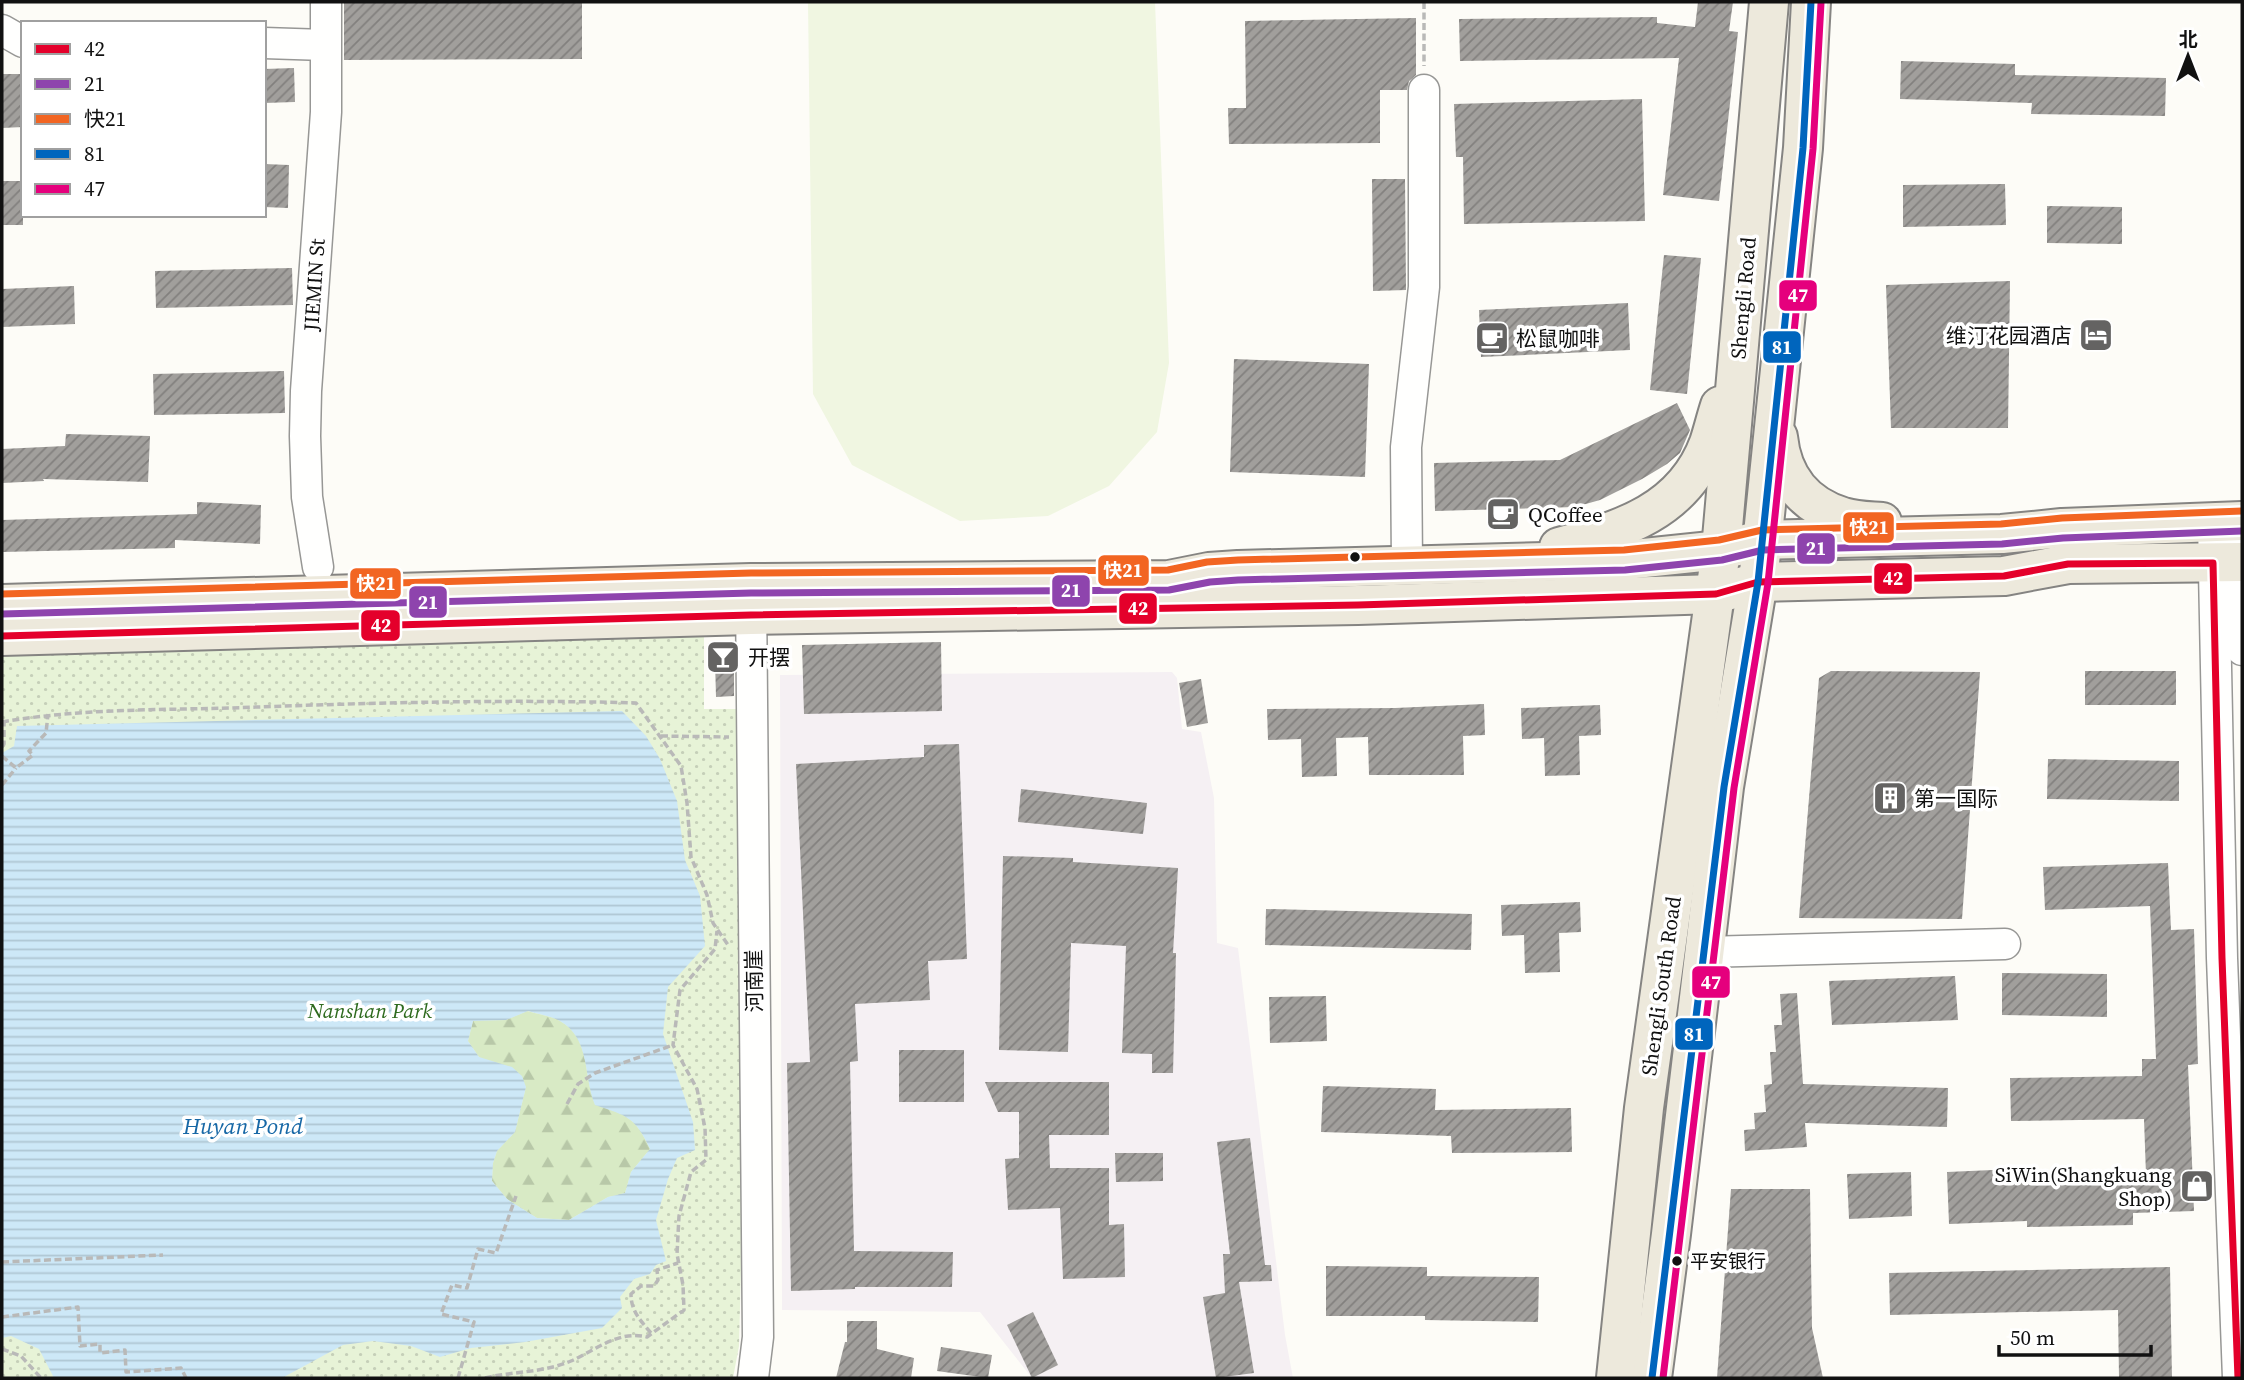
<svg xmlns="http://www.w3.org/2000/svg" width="2244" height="1380" font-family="'Source Serif 4','Noto Sans SC',serif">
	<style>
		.industrial { fill: #f5f0f3 }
		.grass { fill: url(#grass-dots) }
		.forest { fill: url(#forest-firs) }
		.pitch { fill: #f0f6e1 }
		.water { fill: url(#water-rules); fill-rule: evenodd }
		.building { fill: url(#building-hatch) }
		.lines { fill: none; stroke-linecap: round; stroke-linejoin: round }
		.minor-casing { stroke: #979795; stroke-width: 33 }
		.major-casing { stroke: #858482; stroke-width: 42 }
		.path { stroke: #b9b9b8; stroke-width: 3.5; stroke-dasharray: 7 3.5; stroke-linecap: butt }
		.minor { stroke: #fffffe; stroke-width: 30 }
		.major { stroke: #ede9dc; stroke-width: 38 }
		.bus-1-casing { stroke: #fff; stroke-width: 12 }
		.bus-2-casing { stroke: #fff; stroke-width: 12 }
		.bus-3-casing { stroke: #fff; stroke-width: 12 }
		.bus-4-casing { stroke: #fff; stroke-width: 12 }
		.bus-5-casing { stroke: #fff; stroke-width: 12 }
		.bus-1 { stroke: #e4002b; stroke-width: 7 }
		.bus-2 { stroke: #8e44ad; stroke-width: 7 }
		.bus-3 { stroke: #f26522; stroke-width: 7 }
		.bus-4 { stroke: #0065bd; stroke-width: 7 }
		.bus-5 { stroke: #e5007d; stroke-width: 7 }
		.bus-dot { fill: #111; stroke: #fff; stroke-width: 2.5 }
		.labels { text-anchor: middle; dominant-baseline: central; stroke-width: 7; stroke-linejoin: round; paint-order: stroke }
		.bus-label { font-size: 19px; fill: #111; stroke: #fff; text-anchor: start }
		.street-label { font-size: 21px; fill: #111; stroke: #fff }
		.poi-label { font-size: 21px; fill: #111; stroke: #fff; text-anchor: start }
		.park-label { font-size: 21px; font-style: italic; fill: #2f6b1f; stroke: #fff }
		.water-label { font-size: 23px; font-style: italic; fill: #1768a6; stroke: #fff }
		.line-badge { stroke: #fff; stroke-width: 2.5 }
		.badge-label { font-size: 19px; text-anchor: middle; font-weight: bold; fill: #fff }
	</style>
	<defs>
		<pattern id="grass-dots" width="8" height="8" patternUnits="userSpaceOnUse" patternTransform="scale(1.75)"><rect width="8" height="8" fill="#e7f3d7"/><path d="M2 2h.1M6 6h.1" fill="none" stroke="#c5cfb8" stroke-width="1.8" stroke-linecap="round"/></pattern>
		<pattern id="forest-firs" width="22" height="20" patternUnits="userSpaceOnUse" patternTransform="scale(1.75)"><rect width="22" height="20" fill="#d8eac5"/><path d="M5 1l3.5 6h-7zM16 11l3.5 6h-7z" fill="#b8c8a8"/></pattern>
		<pattern id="water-rules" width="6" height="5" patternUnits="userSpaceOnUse" patternTransform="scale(1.75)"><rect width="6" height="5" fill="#cde8f7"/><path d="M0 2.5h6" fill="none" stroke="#afc6d3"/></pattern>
		<pattern id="building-hatch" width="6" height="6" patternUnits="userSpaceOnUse" patternTransform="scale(1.75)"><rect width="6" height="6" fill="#a19f9c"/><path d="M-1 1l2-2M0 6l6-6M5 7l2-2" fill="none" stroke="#82807e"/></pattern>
	</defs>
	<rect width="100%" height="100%" fill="#fdfcf7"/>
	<polygon class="industrial" points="1172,672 1177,678 1182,729 1201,732 1214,798 1217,943 1238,948 1285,1335 1293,1378 1032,1378 980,1312 782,1310 780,675"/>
	<polygon class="grass" points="704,633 704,709 740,709 742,1231 739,1346 733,1378 2,1378 2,651"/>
	<path class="forest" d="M527,1011C537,1014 551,1016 560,1021C591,1038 583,1076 595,1104C628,1116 635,1117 650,1149L631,1172L625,1193L608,1197L569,1220L537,1218L507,1199L492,1181L493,1163L497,1151L515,1132L526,1087L479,1057L468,1041L473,1021L506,1020Z"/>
	<polygon class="pitch" points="808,2 1155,2 1169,363 1157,432 1109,486 1048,516 960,521 852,465 813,394"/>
	<path class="water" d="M622,711L646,736L660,759L677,801L685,860L700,896L705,946L668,987L663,1034L693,1122L695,1150L677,1158L668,1179L656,1220L666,1261L656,1265L650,1274L634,1279L620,1297L622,1308L602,1328L525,1342L471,1348L440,1357L411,1346L373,1341L343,1345L282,1378H54L39,1349L11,1336L2,1338V753L14,746L17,726ZM528,1011C538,1014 551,1016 560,1021C591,1039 583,1076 595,1105C628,1116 635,1117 650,1149L631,1172L625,1193L608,1197L569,1220L537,1218L507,1199L492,1181L493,1163L497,1151L515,1132L526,1087L522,1076L512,1067L479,1057L468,1041L473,1021L506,1020Z"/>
	<g class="building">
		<polygon points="344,2 582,2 582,59 344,60"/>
		<polygon points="1698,2 1733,2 1729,31 1738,32 1719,201 1663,195 1679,58 1460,61 1459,19 1657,17 1657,23 1695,27"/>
		<polygon points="1416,18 1416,75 1409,81 1407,90 1380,90 1380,143 1229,144 1228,108 1246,108 1245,21"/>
		<polygon points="1901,61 2015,64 2015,75 2166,78 2165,116 2031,114 2032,103 1900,99"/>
		<polygon points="294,68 295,102 264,103 264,69"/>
		<polygon points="2,74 23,74 23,127 2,128"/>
		<polygon points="1642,99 1645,221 1464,224 1463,157 1456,157 1454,104"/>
		<polygon points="264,164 289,165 288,208 264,207"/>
		<polygon points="1372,179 1405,179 1406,290 1373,291"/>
		<rect x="2" y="181" width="21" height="44"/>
		<polygon points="2005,184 2006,225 1903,227 1903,185"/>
		<polygon points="2047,206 2122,207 2122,244 2047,243"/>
		<polygon points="1664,255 1701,258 1687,394 1650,390"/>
		<polygon points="292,268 293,305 156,308 155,271"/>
		<polygon points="2010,281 2008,428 1891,428 1886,285"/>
		<polygon points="74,286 75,324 2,327 2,289"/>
		<polygon points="1628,303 1630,350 1481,357 1479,310"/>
		<polygon points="1234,359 1369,364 1365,477 1230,472"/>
		<polygon points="284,371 285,413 154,415 153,374"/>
		<polygon points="1677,403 1690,430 1680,453 1667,464 1642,479 1600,500 1575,507 1435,511 1434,463 1560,460"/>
		<polygon points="66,434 150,436 148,482 43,479 44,481 2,483 2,449 65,446"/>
		<polygon points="197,502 261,505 260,544 175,540 175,548 2,552 2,520 197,514"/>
		<polygon points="941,642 942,711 804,714 802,645"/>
		<polygon points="715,660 734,660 734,696 716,697"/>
		<polygon points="1831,671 1980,672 1962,919 1799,918 1819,678"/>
		<rect x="2085" y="671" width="91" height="34"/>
		<polygon points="1201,679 1208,723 1187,727 1179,683"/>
		<polygon points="1484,704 1485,735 1463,736 1464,775 1369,775 1368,737 1336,738 1337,776 1302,777 1301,739 1268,740 1267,709 1395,708"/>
		<polygon points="1600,705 1601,735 1579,736 1580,775 1545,776 1544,738 1522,739 1521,708"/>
		<polygon points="959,744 967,959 928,961 930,1000 855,1004 858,1061 850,1062 854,1251 953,1252 952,1287 855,1287 855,1289 791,1291 787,1063 810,1062 796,764 924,757 924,745"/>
		<polygon points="2048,759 2179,761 2179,801 2047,799"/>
		<polygon points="1021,789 1147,803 1143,834 1018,822"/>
		<polygon points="1003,856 1073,858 1073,862 1178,868 1173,953 1176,953 1173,1073 1152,1073 1152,1054 1122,1053 1126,946 1071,943 1068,1052 999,1050"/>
		<polygon points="2168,863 2171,930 2194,929 2198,1064 2188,1065 2194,1211 2133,1213 2133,1225 2027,1227 2027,1221 1949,1224 1947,1172 2016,1169 2016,1177 2146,1175 2144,1119 2011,1121 2010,1078 2142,1076 2142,1059 2156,1059 2150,906 2045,910 2043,867"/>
		<polygon points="1580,902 1581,932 1559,933 1560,972 1525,973 1524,935 1502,936 1501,905"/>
		<polygon points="1266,909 1472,914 1471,950 1265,945"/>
		<polygon points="2002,973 2107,974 2107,1017 2002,1015"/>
		<polygon points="1955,976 1958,1020 1832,1025 1829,981"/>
		<polygon points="1797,993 1803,1084 1948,1088 1947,1127 1805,1123 1807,1147 1745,1151 1744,1130 1755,1129 1754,1113 1766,1112 1764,1085 1772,1084 1770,1052 1776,1052 1774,1025 1782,1025 1780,994"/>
		<polygon points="1326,996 1327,1041 1270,1043 1269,997"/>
		<rect x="899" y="1050" width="65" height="52"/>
		<polygon points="985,1082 1109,1082 1109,1135 1049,1135 1050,1168 1109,1168 1109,1225 1124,1224 1125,1277 1063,1279 1060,1208 1008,1210 1005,1159 1019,1158 1019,1112 998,1112"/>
		<polygon points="1323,1086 1436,1089 1435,1110 1571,1108 1572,1152 1452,1153 1451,1136 1321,1132"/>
		<polygon points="1250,1138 1265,1265 1271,1265 1272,1281 1239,1282 1254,1373 1216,1378 1203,1297 1225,1293 1223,1254 1230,1254 1217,1142"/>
		<polygon points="1115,1153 1163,1153 1163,1181 1116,1182"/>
		<polygon points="1911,1172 1912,1216 1849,1219 1847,1174"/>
		<polygon points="1731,1189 1810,1189 1812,1328 1823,1378 1717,1378"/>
		<polygon points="1326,1266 1427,1267 1427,1276 1539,1277 1538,1322 1425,1320 1425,1316 1326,1316"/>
		<polygon points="2170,1267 2172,1378 2119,1378 2118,1310 1890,1315 1889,1273"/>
		<polygon points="1033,1312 1058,1365 1032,1378 1007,1325"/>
		<polygon points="847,1321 877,1321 877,1349 914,1358 911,1378 836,1378 845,1342 847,1342"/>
		<polygon points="941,1347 992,1355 988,1378 937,1371"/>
	</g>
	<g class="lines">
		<g class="minor-casing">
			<g id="minor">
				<polyline points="2,30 23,42"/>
				<polyline points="264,43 325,45"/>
				<polyline points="2240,521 2242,650"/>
				<polyline points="2213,522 2222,958 2238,1378"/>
				<polyline points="1407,565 1406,447 1424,287 1424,90"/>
				<polyline points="318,567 307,497 305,436 306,391 326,112 326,2"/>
				<polyline points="751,595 758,1337 753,1378"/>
				<polyline points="1704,952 2005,944"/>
			</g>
		</g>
		<g class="major-casing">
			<g id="major">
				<path d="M1778,437C1782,477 1803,505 1843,517C1855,521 1869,521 1882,522"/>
				<path d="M1559,547C1622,530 1684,511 1709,443C1713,431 1716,418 1720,406"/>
				<polyline points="2,604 751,583 1169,580 1209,572 1238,570 1625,560 1721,550 1762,540 2002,534 2062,528 2242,521"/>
				<polyline points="2,636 751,615 1358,605 1716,594 1758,582 2004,576 2068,564 2242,562"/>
				<polyline points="1616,1378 1644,1108 1721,550 1769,2"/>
				<polyline points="1652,1378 1671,1234 1724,787 1758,582 1803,148 1811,2"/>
			</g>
		</g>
		<g class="path">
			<polyline points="1424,2 1424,66"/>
			<path d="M2,722C77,709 154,710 230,708C365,703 501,699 636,703L681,766L687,803L691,857L707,895L713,923L728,945"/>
			<polyline points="661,736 729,737"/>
			<polyline points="2,747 4,744 4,722"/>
			<polyline points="2,756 16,768 33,755 29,751 46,733 48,714"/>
			<polyline points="2,785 16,768"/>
			<polyline points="567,1104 578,1084 595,1073 673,1045"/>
			<polyline points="2,1262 163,1255"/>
			<polyline points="2,1317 78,1307 80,1346 100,1344 100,1353 125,1350 126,1372 181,1368 186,1378"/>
			<path d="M651,1333C640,1320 631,1311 631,1294L641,1286H654L658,1280L657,1270L678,1263"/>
			<polyline points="2,1349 21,1356 41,1378"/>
			<polyline points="458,1378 474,1322 441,1314 452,1285 467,1288 478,1249 496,1253 516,1196"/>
			<path d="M485,1378C514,1371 543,1373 571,1361C596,1350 618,1330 647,1337L684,1310L683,1285L677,1254L679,1216L691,1172L706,1160L705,1128L697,1089L673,1045L680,990L715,949L717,931"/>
		</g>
		<use href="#minor" class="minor"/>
		<use href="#major" class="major"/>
		<g class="bus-1-casing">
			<polyline id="bus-1" points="2,636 751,615 1358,605 1716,594 1758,582 2004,576 2068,564 2213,563 2222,958 2238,1378"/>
		</g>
		<g class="bus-2-casing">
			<polyline id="bus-2" points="2,614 751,593 1169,590 1210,582 1238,580 1625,570 1722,560 1763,550 2002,544 2063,538 2242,531"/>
		</g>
		<g class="bus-3-casing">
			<polyline id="bus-3" points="2,594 751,573 1168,570 1207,562 1238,560 1624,550 1719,540 1762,530 2001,524 2062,518 2242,511"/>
		</g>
		<g class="bus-4-casing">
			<polyline id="bus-4" points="1652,1378 1724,787 1758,582 1803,148 1811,2"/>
		</g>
		<g class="bus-5-casing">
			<polyline id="bus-5" points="1663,1378 1734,788 1768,583 1813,149 1821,3"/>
		</g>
		<use href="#bus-1" class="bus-1"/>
		<use href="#bus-2" class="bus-2"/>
		<use href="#bus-3" class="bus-3"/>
		<use href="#bus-4" class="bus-4"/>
		<use href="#bus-5" class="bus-5"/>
	</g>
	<defs>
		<g id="hotel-square" transform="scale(1.75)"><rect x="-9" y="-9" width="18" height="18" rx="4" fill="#646362" stroke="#fff"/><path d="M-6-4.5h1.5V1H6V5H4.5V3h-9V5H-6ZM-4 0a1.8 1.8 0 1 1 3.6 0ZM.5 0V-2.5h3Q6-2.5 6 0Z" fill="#fff"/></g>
		<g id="cafe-square" transform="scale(1.75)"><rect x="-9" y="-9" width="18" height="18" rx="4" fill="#646362" stroke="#fff"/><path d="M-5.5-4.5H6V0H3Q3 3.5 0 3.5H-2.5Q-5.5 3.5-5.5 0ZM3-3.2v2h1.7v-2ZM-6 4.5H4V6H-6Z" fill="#fff"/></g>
		<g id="bar-square" transform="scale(1.75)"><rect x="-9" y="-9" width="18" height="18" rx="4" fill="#646362" stroke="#fff"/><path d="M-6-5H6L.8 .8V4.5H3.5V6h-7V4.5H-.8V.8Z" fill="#fff"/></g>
		<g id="building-square" transform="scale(1.75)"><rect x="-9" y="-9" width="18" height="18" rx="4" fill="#646362" stroke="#fff"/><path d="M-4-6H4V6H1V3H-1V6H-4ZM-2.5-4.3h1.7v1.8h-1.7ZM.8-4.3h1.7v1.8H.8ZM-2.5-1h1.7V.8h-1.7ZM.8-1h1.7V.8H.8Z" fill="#fff"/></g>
		<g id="shop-square" transform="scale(1.75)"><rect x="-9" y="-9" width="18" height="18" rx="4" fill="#646362" stroke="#fff"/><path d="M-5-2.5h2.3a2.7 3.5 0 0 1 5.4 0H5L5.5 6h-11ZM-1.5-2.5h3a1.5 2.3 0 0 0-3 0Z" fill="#fff"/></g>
	</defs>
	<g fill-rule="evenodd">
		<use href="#hotel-square" x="2096" y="335"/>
		<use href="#cafe-square" x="1492" y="338"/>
		<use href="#cafe-square" x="1503" y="514"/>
		<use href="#bar-square" x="723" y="657"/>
		<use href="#building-square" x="1890" y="798"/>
		<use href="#shop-square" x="2197" y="1186"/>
	</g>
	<g class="bus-dot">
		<circle cx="1355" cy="557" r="6"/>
		<circle cx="1677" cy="1261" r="6"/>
	</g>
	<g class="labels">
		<g class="bus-label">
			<text x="1690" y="1261">平安银行</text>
		</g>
		<g class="street-label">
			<text transform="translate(314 285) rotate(-86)">JIEMIN St</text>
			<text transform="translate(1743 298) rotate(-85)">Shengli Road</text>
			<text transform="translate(754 981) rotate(-91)">河南崖</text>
			<text transform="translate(1661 986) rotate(-82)">Shengli South Road</text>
		</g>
		<g class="poi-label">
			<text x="2072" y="335" text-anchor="end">维汀花园酒店</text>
			<text x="1516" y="338">松鼠咖啡</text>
			<text x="1528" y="514">QCoffee</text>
			<text x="748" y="657">开摆</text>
			<text x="1914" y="798">第一国际</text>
			<text x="2172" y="1174" text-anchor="end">SiWin(Shangkuang<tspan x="2172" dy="24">Shop)</tspan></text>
		</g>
		<g class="park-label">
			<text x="370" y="1010">Nanshan Park</text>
		</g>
		<g class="water-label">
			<text x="243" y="1126">Huyan Pond</text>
		</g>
	</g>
	<g class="line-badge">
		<rect x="1778" y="279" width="40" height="33" rx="7" fill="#e5007d"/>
		<rect x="1762" y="330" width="40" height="34" rx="7" fill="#0065bd"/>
		<rect x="1842" y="511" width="53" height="33" rx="7" fill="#f26522"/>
		<rect x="1796" y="532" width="40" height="33" rx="7" fill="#8e44ad"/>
		<rect x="1097" y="554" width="53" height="33" rx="7" fill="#f26522"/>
		<rect x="1873" y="562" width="40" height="33" rx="7" fill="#e4002b"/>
		<rect x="349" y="567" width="53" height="33" rx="7" fill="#f26522"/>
		<rect x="1051" y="574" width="40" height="34" rx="7" fill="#8e44ad"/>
		<rect x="408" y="585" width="40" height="34" rx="7" fill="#8e44ad"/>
		<rect x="1118" y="592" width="40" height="33" rx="7" fill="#e4002b"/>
		<rect x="360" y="609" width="41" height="33" rx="7" fill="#e4002b"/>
		<rect x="1691" y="965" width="40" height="34" rx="7" fill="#e5007d"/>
		<rect x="1674" y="1017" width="40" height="34" rx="7" fill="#0065bd"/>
	</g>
	<g class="badge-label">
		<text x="1798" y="302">47</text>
		<text x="1782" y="354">81</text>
		<text x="1869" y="534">快21</text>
		<text x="1816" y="555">21</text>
		<text x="1123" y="577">快21</text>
		<text x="1893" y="585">42</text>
		<text x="376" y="590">快21</text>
		<text x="1071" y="597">21</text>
		<text x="428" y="609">21</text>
		<text x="1138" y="615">42</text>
		<text x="381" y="632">42</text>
		<text x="1711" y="989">47</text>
		<text x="1694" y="1041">81</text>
	</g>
	<rect width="2244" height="1380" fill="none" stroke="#111111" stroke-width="7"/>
	<rect x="21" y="21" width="245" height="196" fill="#ffffff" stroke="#a0a0a0" stroke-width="2"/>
	<rect x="35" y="44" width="35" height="10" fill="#e4002b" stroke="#a0a0a0" stroke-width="2"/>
	<text x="84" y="56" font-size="21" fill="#111111">42</text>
	<rect x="35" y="79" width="35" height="10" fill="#8e44ad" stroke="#a0a0a0" stroke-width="2"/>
	<text x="84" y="91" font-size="21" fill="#111111">21</text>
	<rect x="35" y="114" width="35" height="10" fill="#f26522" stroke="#a0a0a0" stroke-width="2"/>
	<text x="84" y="126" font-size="21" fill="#111111">快21</text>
	<rect x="35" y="149" width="35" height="10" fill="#0065bd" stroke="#a0a0a0" stroke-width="2"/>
	<text x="84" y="161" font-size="21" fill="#111111">81</text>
	<rect x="35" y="184" width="35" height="10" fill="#e5007d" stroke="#a0a0a0" stroke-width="2"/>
	<text x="84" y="196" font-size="21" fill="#111111">47</text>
	<g transform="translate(2188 56)" stroke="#ffffff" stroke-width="5" paint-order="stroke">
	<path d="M0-5L12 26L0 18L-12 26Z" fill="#111111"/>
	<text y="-10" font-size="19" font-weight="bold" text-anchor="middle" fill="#111111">北</text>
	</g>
	<path d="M1999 1345v10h152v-10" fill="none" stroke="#111111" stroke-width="3.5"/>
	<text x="2010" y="1345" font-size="21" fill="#111111" stroke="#ffffff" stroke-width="5" paint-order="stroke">50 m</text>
</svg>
